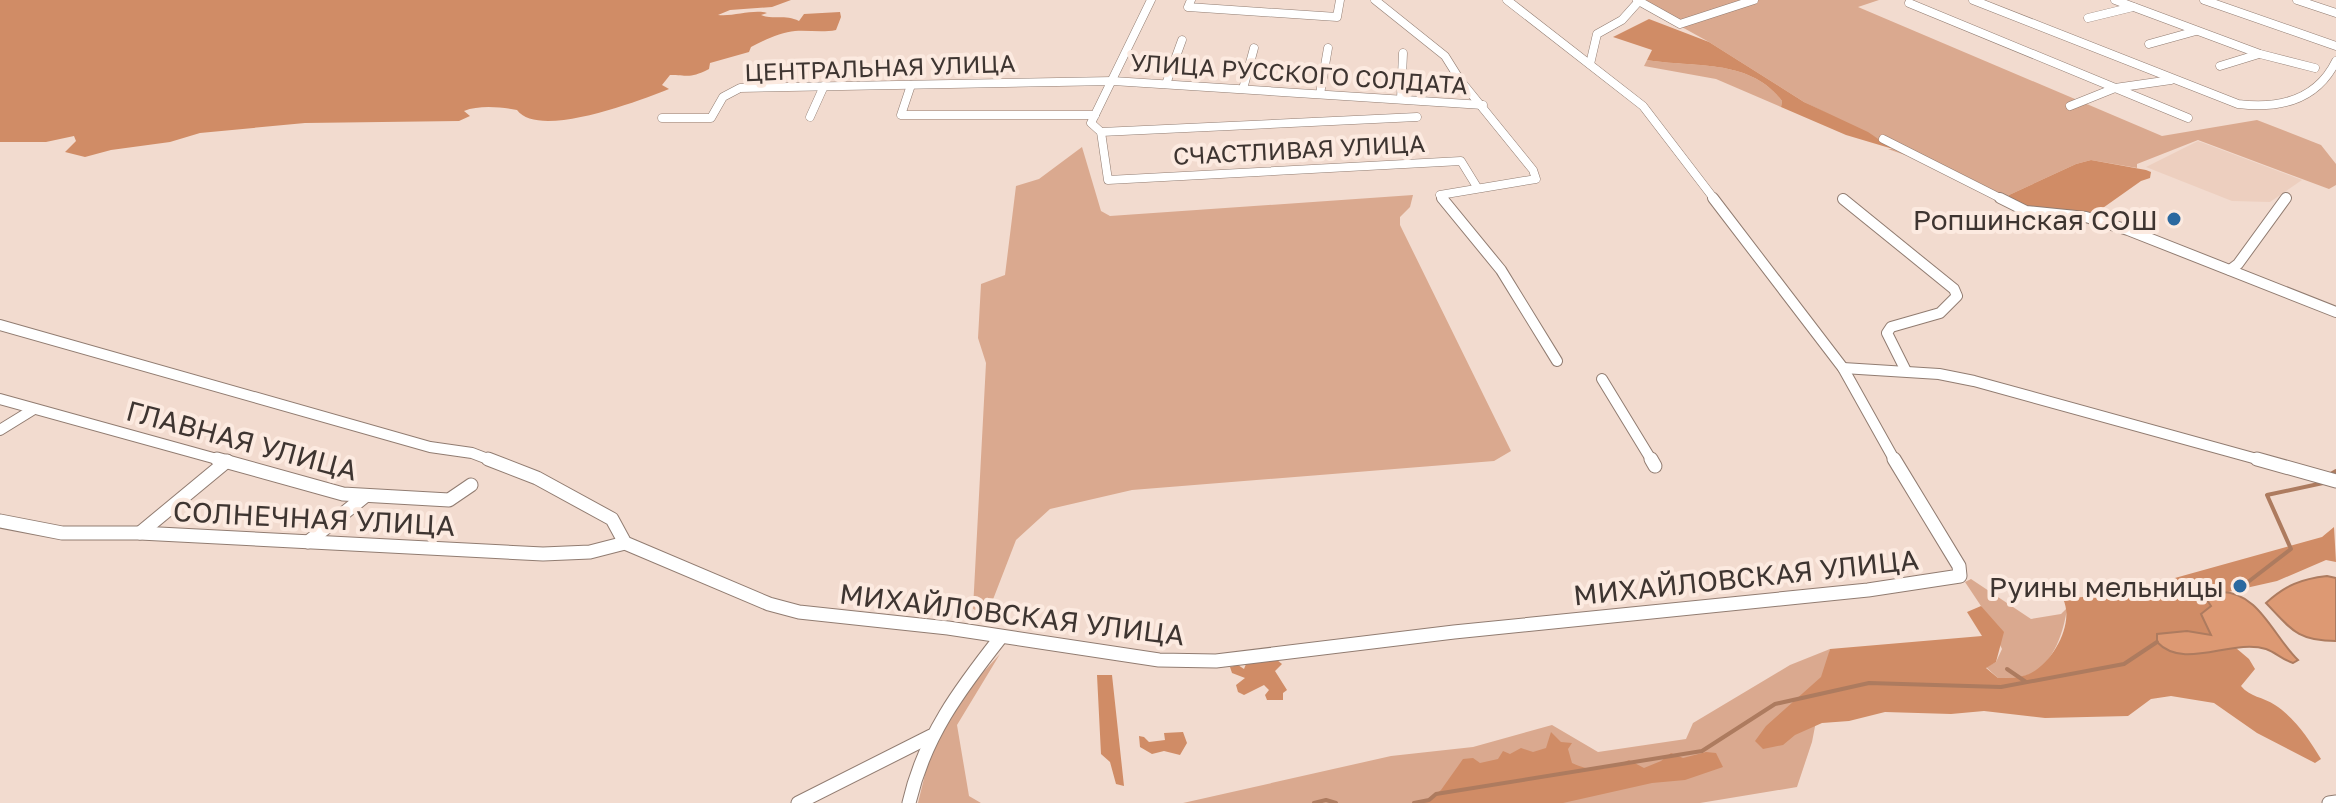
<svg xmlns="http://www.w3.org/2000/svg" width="2336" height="803" font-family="'Golos Text',sans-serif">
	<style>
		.built { fill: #edcfbf }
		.green { fill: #daa98f }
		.forest { fill: #d08c66 }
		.water { fill: #dd9973; stroke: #ad7b5f; stroke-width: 2 }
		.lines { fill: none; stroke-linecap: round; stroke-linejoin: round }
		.stream { stroke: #ad7b5f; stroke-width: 4 }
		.minor-far2-casing { stroke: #917c71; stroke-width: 9 }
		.minor-far1-casing { stroke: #917c71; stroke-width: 12 }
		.minor-casing { stroke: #917c71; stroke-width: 15 }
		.minor-far2 { stroke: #fff; stroke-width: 8 }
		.minor-far1 { stroke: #fff; stroke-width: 10 }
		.minor { stroke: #fff; stroke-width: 13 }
		.poi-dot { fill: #2b69a0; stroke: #fceae0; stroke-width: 3 }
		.labels { text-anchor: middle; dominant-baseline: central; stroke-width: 8; stroke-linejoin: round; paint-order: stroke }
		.far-street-label { font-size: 24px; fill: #3e3531; stroke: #fceae0 }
		.poi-label { font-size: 28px; fill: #3e3531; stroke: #fceae0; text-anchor: end }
		.street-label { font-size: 28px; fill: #3e3531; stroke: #fceae0 }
	</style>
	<rect width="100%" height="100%" fill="#f2dbcf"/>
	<polygon class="built" points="2198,141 2302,180 2270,202 2232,201 2146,167"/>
	<g class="green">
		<polygon points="1633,0 1879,0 1858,7 2162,136 2257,120 2321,145 2336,164 2336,185 2329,189 2198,140 2137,164 2137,168 2091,160 2076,164 2009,195 2006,201 1922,161 1888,149 1893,149 1892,146 1804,102 1709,42"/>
		<path d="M1647,60C1694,68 1750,58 1782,101L1781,107L1716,79L1644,66Z"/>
		<polygon points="1082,147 1101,211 1110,216 1413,195 1410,207 1400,217 1400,225 1511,451 1494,461 1132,490 1050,509 1016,540 987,615 973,609 986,363 978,338 981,284 1005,275 1016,186 1039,179"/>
		<path d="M1971,579L2031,619L2061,614L2067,608C2064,632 2052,670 2024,676C2016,678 2006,678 1998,678L1986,667L1996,662L2002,649L1981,606L1965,582Z"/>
		<polygon points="1830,649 1812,742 1797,787 1700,803 1183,803 1391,756 1473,747 1552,725 1598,752 1686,739 1693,723 1790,665"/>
		<polygon points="1000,654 957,725 969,796 981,803 918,803 930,754 954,704"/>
	</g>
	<g class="forest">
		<path d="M0,0H791L772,7L730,10L718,15C733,17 753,9 767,13L761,15C773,20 785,14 799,21L804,14L840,12L841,17L836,30C822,33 809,30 795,31C782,32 764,40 751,47L749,52L710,63L709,69C689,79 689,75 670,75L662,85L669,89C641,100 539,140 517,110C501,107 479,105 464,111L470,116L459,121L305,123L200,133L170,142L111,150L85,157L65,152L76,141L74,136L46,142H0Z"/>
		<path d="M1649,19L1709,42L1804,102L1868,132L1893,149L1846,135L1781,107L1782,101C1750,58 1694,68 1647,60L1652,50L1613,37Z"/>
		<polygon points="2091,160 2146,170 2151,172 2150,178 2141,181 2083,222 2006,201 2009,195 2076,164"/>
		<path d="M2334,527L2336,562L2326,560L2277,581L2206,597L2212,606V635L2187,631L2157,634L2224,649L2236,648L2249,659L2255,669L2241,686C2250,697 2263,697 2275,705C2295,718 2309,739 2321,759L2315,763L2257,733L2214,703L2171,696L2151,699L2128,716L2045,718L1984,711L1951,714L1885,712L1849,721L1822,723L1795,735L1783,745L1763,749L1755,741L1766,726L1821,677L1830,649L1982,636L1967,612L1981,606L2004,632L1996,662L1986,668L1998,678C2008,678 2020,678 2029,674C2053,663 2075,623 2063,599L2121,593L2322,537Z"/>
		<polygon points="1277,660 1282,664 1275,671 1287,690 1283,693 1283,700 1267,700 1265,695 1269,690 1264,685 1244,695 1238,692 1236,685 1245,678 1232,673 1230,667 1238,665 1244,669 1246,664"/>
		<polygon points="1097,675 1112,675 1124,786 1116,784 1110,762 1101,754"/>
		<polygon points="1183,732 1187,743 1180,755 1164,751 1152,754 1140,747 1139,736 1144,737 1149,742 1165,740 1164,733"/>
		<path d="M1551,732L1561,742L1572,743L1568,749L1572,763C1593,773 1608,770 1629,760L1644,768L1661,761L1671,753L1683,758L1706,752L1716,753L1723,767L1685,780L1652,783L1563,803H1424L1441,790L1463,759L1473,758L1480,763L1498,759L1503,751L1510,754L1521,748L1533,752L1546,748Z"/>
	</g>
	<g class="water">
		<path d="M2327,576L2336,578V641C2297,641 2291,629 2266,603C2286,585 2301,579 2327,576Z"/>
		<path d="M2221,592C2259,592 2273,636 2298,660L2293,663C2283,660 2275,652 2266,649C2232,638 2184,671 2157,642V634L2187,631L2211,635L2201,614L2211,606L2205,597Z"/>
	</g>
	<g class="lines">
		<g class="stream">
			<polyline points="2329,475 2336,471"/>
			<polyline points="2235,592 2291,549 2267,495 2323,483"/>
			<polyline points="2007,669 2026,682"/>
			<polyline points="1314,803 1326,800 1336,803"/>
			<polyline points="1414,803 1429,800 1436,794 1702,751 1775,704 1869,683 2001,687 2124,664 2157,642"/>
		</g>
		<g class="minor-far2-casing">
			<g id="minor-far2">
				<polyline points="1151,0 1091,123 1101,132 1108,180 1461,161 1477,187"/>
				<polyline points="1191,0 1188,7 1337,17 1340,0"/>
				<polyline points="1375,0 1445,56 1460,80 1533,170 1536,179 1440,195 1444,200"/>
				<polyline points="1507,0 1643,106 1715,200"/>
				<polyline points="1637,0 1680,24 1754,0"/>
				<path d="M1973,0L2238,104C2279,109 2317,100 2336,61"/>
				<polyline points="2115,0 2260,54 2315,68"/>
				<polyline points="2204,0 2336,46"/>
				<polyline points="2297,0 2336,13"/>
				<polyline points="1909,3 2188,118"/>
				<polyline points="2088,18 2133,7"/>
				<polyline points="2149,44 2196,31"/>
				<polyline points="1590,64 1597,34 1622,20 1639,1"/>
				<polyline points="2220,66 2259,54"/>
				<polyline points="1166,84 1182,40"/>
				<polyline points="911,85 901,115 1095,115"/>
				<polyline points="1243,89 1254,48"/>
				<polyline points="1320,94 1328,48"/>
				<polyline points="1401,99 1403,53"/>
				<polyline points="2070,106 2115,88 2171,80"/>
				<polyline points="810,117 824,86"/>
				<polyline points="662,118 711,118 723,97 740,88 1113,81 1483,105"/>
				<polyline points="1101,132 1417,117"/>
				<polyline points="1883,139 2004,200"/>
			</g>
		</g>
		<g class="minor-far1-casing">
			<g id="minor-far1">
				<polyline points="1442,198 1501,270 1557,361"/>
				<polyline points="1713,198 1843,368 1895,461"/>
				<polyline points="2000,198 2026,211 2086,217 2128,230 2336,312"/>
				<polyline points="1843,199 1954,289 1957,296 1940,313 1891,327 1887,333 1906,371"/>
				<polyline points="2230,270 2238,264 2286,198"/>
				<polyline points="0,325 430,447 472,453 493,461"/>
				<polyline points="1843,368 1939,374 1974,381 2264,461"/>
				<polyline points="1602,379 1652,461"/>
				<polyline points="0,399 224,461"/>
				<polyline points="0,430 34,409"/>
			</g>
		</g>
		<g class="minor-casing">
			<g id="minor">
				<polyline points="217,459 343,494 449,500 471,485"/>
				<polyline points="488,459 537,478 612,519 625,543 769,604 799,612 948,628 1159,660 1216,661 1454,632 1868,590 1960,576 1959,566 1894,459"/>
				<polyline points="1651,459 1655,466"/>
				<polyline points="2257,459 2336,481"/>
				<polyline points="0,521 62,533 140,533 543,554 590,552 625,543"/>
				<polyline points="140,533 227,461"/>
				<polyline points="308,542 364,497"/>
				<polyline points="798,803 931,736"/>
				<path d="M909,803C924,737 960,689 1001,637"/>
				<polyline points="2329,803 2336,802"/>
			</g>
		</g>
		<use href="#minor-far2" class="minor-far2"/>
		<use href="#minor-far1" class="minor-far1"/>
		<use href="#minor" class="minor"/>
	</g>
	<g class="poi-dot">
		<circle cx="2174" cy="219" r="8"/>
		<circle cx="2240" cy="586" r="8"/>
	</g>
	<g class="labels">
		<g class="far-street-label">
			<text transform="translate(880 67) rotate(-2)">ЦЕНТРАЛЬНАЯ УЛИЦА</text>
			<text transform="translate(1299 73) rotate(4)">УЛИЦА РУССКОГО СОЛДАТА</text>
			<text transform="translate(1299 149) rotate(-3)">СЧАСТЛИВАЯ УЛИЦА</text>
		</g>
		<g class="poi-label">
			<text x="2158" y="219">Ропшинская СОШ</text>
			<text x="2224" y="586">Руины мельницы</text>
		</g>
		<g class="street-label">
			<text transform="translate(242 440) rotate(15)">ГЛАВНАЯ УЛИЦА</text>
			<text transform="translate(314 518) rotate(3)">СОЛНЕЧНАЯ УЛИЦА</text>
			<text transform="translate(1746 577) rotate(-6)">МИХАЙЛОВСКАЯ УЛИЦА</text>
			<text transform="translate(1012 614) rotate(7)">МИХАЙЛОВСКАЯ УЛИЦА</text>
		</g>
	</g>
</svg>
